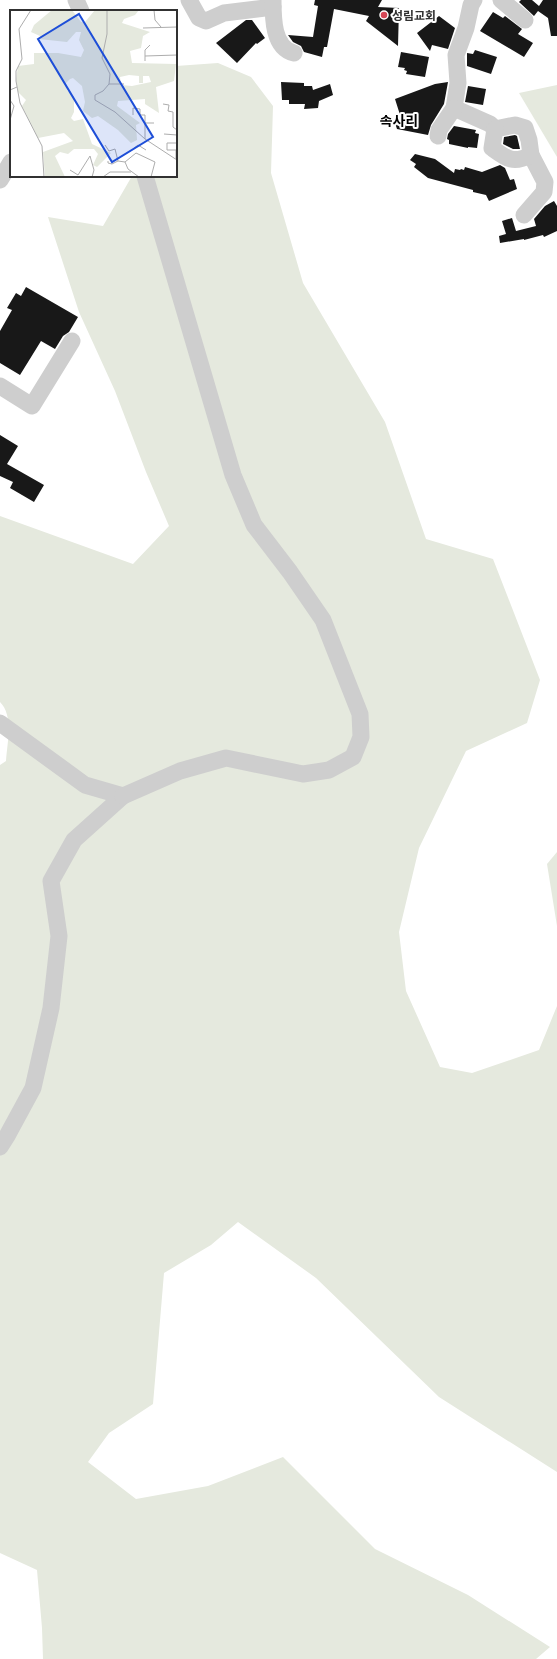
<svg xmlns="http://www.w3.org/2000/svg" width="557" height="1659" font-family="Manrope,'Noto Sans KR',sans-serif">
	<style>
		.green { fill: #e5e9de }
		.building { fill: #181818 }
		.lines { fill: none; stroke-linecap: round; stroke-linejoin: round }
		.minor { stroke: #cecece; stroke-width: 17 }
		.poi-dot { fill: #d54655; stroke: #fff; stroke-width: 1.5 }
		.labels { text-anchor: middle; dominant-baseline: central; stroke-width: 4; stroke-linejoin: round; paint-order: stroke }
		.poi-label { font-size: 12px; font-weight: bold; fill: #313131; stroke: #fff; text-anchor: start }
		.quarter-label { font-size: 14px; font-weight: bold; fill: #000; stroke: #fff }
		.inset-road { fill: none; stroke: #adadad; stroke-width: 1 }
		.view { fill: #1d4ed8; fill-opacity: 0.15; stroke: #1d4ed8; stroke-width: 2 }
		.inset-edge { fill: none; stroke: #313131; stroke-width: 2 }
	</style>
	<rect width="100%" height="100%" fill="#fff"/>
	<g class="green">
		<path d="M218,63L251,77L273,106L271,173L303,283L385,422L426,539L493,559L540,680L527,723L466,751L419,848L399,932L406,991L440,1067L472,1073L539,1050L557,1006V1472L439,1397L316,1278L238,1222L211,1245L164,1273L153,1404L109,1433L88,1462L136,1499L208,1486L283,1457L375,1549L468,1595L550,1647L536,1659H43L42,1628L37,1570L0,1553V765L6,761C7,743 14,716 0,702V516L133,564L169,526L146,472L115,391L79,312L48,217L103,226L132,176H176V66Z"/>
		<polygon points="557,85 557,157 519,93"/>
		<polygon points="557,852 557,926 547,864"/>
	</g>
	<g class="building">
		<polygon points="315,0 382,0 378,7 399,8 398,46 366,21 369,16 334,9 327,47 324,47 322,57 304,52 301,46 293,42 288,35 313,37 318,6 314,5"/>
		<polygon points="521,0 532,0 539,6 543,0 557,0 557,36 551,36 548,18 538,11 534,16 519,2"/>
		<polygon points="493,12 503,18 505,16 522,29 518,34 533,43 524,57 480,31"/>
		<polygon points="439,16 455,28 448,49 432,45 430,51 417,33"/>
		<polygon points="246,20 252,20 265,38 257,44 256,43 237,63 216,43"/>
		<polygon points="475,50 497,57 491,74 467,66 467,53 473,54"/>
		<polygon points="401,52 429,57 425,77 406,74 407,71 404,70 405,68 398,67"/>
		<polygon points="281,82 304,83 304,86 312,86 313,90 330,84 333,95 319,101 318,108 304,109 305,104 289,104 289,100 282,100"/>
		<polygon points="448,82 444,104 431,125 428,135 397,129 394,120 401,118 395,99 435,84"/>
		<polygon points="468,86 486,89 483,105 465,102"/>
		<polygon points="454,126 476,130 475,133 479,134 477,148 468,147 468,148 449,144 449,140 447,139 448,134"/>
		<polygon points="515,135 517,136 520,149 513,149 503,144 504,137"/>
		<polygon points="415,154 435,159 454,173 455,169 460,170 461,169 464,170 465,167 482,172 500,165 505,168 510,180 514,179 517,189 489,201 486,195 473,192 473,190 428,178 414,167 416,164 410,160"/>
		<polygon points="554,201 557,206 557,231 544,237 543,235 524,240 524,239 500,243 499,236 506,234 502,221 512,218 516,231 536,226 534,219 545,206"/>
		<polygon points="26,287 78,317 69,332 63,336 55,349 41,341 20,375 0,363 0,331 12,310 7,308 16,293 21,296"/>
		<polygon points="0,435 18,446 7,464 44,485 34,502 10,488 13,482 0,476"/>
	</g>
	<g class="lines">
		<g class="minor">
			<polyline points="76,0 81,11"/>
			<polyline points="189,0 199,18 206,21 224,13 273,7"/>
			<path d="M273,0C273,18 273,48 294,53"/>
			<polyline points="474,0 471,5 466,28 456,55 458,83 454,108 490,124 495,129 515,125 525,128 529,140 531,155 545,182 544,192 524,215"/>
			<polyline points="501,0 525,20"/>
			<path d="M495,129L492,148C507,159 513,164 531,155"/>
			<polyline points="438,136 439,130 454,108"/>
			<polyline points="0,180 11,162"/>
			<polyline points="0,386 32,406 72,341"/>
			<polyline points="0,723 85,785 123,796 74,840 51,881 59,936 51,1008 33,1088 7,1136 0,1147"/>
			<polyline points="123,796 180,771 226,758 303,774 329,770 353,757 361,737 360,714 323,620 290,572 254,525 233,475 145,176"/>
		</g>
	</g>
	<circle class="poi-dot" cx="384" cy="15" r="4"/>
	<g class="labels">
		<g class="poi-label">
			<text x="392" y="15">성림교회</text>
		</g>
		<g class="quarter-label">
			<text x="399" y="120">속사리</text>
		</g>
	</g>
	<g transform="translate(10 10)">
		<rect width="167" height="167" fill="#fff"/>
		<path d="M42,0H62L71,12H75L85,0H129L125,5L114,9L112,13L140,22L133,26L131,38L120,41L122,53L166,54L164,71L146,77L149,103L135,94V89L108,91L107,96L130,113L126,115L127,130L121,133L108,120L88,106L82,108L73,101L75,92L72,76L63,68L60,69L56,73L57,80L64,87V102L61,108L64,111L73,109L82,134L101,143L87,157L83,155L88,144L84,139H64L58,144L50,142L45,146L55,167H35L33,142L63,131L54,123L28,128L12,96L16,90L8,82L6,70L8,56L24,54V43H48L71,47L74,40L69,30L71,22H66L57,32L29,29L30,26L21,22L24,15ZM119,65L129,66V73H133V66H139L141,72L122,76L111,75L110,67Z" fill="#e5e9de" fill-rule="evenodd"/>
		<path class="inset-road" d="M21,0L9,19L12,49L6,61V71L10,93L32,136L34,167M97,0V24L92,48L100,64L99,74H114M144,0L145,10L151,17M133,18L167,17M135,46L167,45M135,51V40L140,35M99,74L93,81L85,85V90L105,102L135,129V113H144M0,90L4,96L0,110M153,94L159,95L158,101L163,102V117L167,120M0,95V80L7,77M123,105V98L130,99V105H135V113M154,124L167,125M135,129L167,150M95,135L99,141L105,139L108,151L115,152M123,139L128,135L136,140M166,149V140H157V133H167M98,151V153L102,154L108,151M60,160L68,165L80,146L84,160L82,167M93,167L100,162H121M129,167L118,159L115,152L126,143L145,152L141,167"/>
		<path class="view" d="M69,4L143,127L102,152L28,29Z"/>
		<rect width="167" height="167" class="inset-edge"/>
	</g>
</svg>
